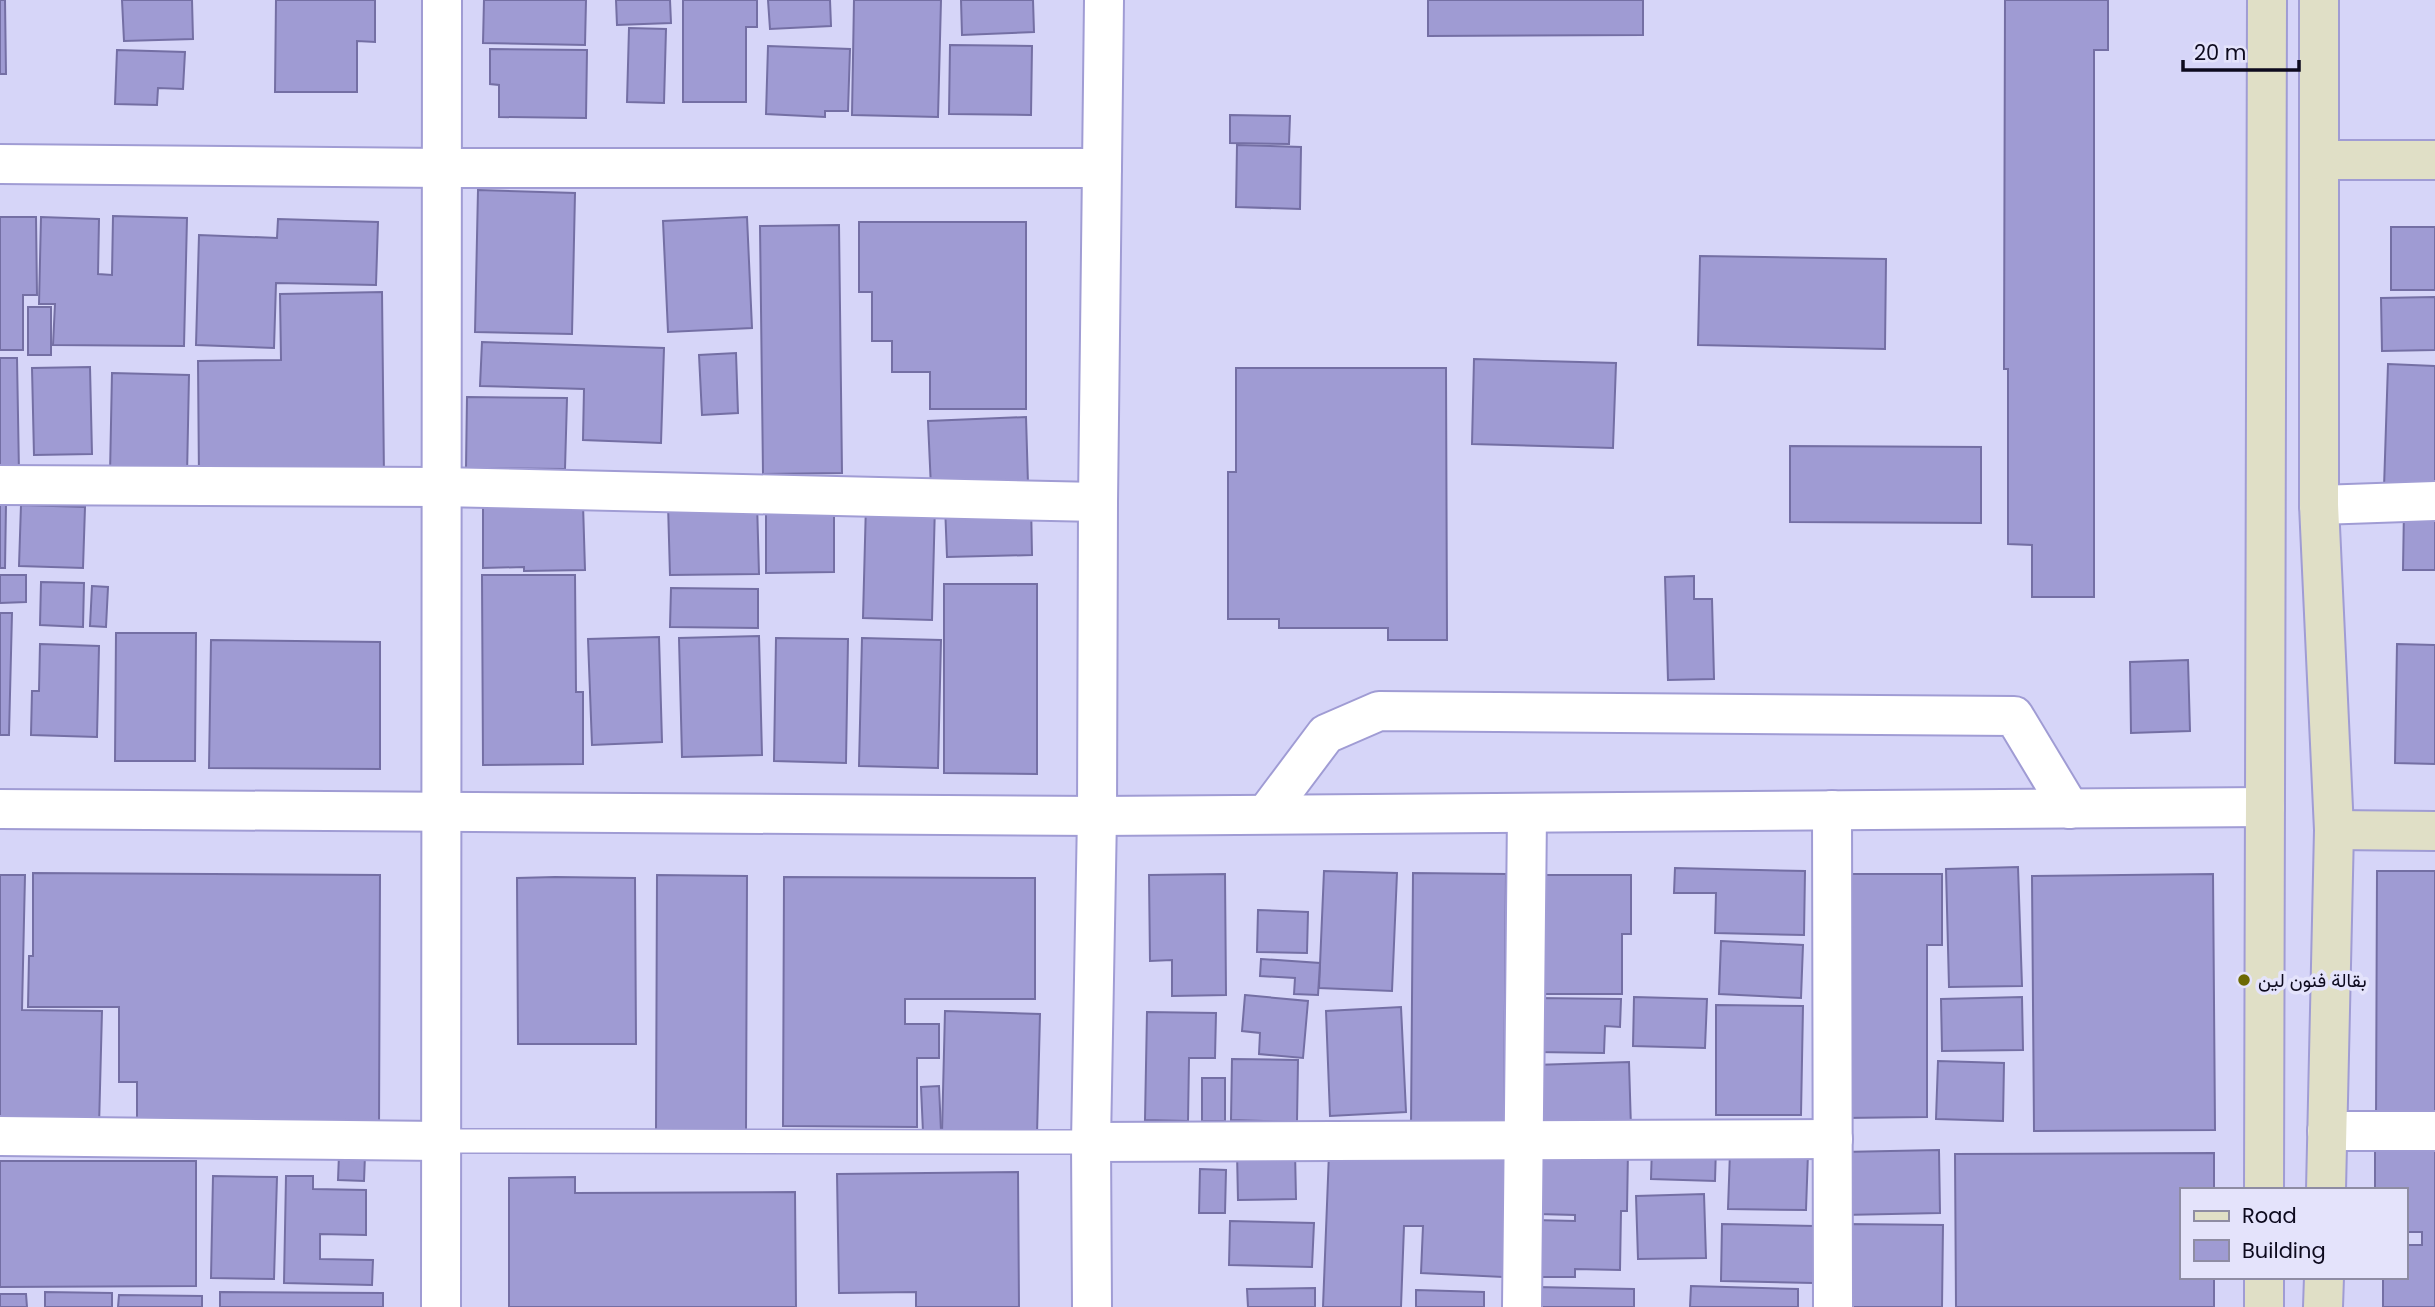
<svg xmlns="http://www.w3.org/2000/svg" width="2435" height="1307" font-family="Poppins,Vazirmatn,sans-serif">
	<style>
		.building { fill: #9f9bd3; stroke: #746fa4; stroke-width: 2 }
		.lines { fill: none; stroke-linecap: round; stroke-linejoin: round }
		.lane-casing { stroke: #a09cd4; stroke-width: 26 }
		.street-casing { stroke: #a09cd4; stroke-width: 42 }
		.secondary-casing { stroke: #a09cd4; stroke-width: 42 }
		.lane { stroke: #fff; stroke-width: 23 }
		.street { stroke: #fff; stroke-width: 38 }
		.secondary { stroke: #e0dfc6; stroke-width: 38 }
		.poi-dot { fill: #6c6902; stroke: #e4e3fb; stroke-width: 2.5 }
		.labels { text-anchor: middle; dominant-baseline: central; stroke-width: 7; stroke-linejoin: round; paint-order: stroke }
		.poi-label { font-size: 19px; fill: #0d0a1e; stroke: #e4e3fb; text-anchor: start }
	</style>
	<rect width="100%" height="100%" fill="#d6d5f8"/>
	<g class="building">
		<polygon points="0,0 5,0 6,74 0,74"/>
		<polygon points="122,0 192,0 193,39 124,41"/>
		<polygon points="276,0 375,0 375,42 357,41 357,92 275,92"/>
		<polygon points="484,0 586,0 585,45 483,43"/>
		<polygon points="616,0 670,0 671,23 617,25"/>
		<polygon points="683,0 757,0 757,27 746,27 746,102 683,102"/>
		<polygon points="768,0 830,0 831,26 770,29"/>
		<polygon points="854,0 941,0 938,117 852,115"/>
		<polygon points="961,0 1033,0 1034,32 962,35"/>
		<polygon points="1428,0 1643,0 1643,35 1428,36"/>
		<polygon points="2005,0 2108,0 2108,50 2094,50 2094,597 2032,597 2032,545 2008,544 2008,369 2004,369"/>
		<polygon points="629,28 666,29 664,103 627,102"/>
		<polygon points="950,45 1032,46 1031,115 949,114"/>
		<polygon points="768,46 850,49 848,111 825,111 825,117 766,114"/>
		<polygon points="490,49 587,50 586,118 499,117 499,85 490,84"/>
		<polygon points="117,50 185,52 183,89 158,88 157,105 115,104"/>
		<polygon points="1230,115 1290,116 1289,144 1230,143"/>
		<polygon points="1237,145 1301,147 1300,209 1236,207"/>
		<polygon points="478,190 575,193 572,334 475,332"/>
		<polygon points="113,216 187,218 184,346 53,345 55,304 39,304 41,217 99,219 98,274 112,275"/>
		<polygon points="0,217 36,217 37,295 23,295 23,350 0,350"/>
		<polygon points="747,217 752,328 668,332 663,221"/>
		<polygon points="278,219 378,222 376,285 276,283 274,348 196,345 199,235 277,238"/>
		<polygon points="859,222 1026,222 1026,409 930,409 930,372 892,372 892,341 872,341 872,292 859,292"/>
		<polygon points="839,225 842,473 763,474 760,226"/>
		<rect x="2391" y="227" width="44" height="63"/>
		<polygon points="1700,256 1886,259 1885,349 1698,345"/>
		<polygon points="382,292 384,477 199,480 198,361 281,360 280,294"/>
		<polygon points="2435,297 2435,350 2382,351 2381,298"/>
		<rect x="28" y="307" width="23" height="48"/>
		<polygon points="482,342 664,348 661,443 583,440 584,389 480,386"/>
		<polygon points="736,353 738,413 702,415 699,355"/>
		<polygon points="0,358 17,358 19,473 0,474"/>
		<polygon points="1474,359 1616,363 1613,448 1472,444"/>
		<polygon points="2388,364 2435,366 2435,490 2384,488"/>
		<polygon points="90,367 92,454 34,455 32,368"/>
		<polygon points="1236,368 1446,368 1447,640 1388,640 1388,628 1279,628 1279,619 1228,619 1228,472 1236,472"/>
		<polygon points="112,373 189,375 187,476 110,474"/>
		<polygon points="467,397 567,398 565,469 466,468"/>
		<polygon points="1026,417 1028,484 931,488 928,421"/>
		<polygon points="1790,446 1981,447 1981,523 1790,522"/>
		<polygon points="757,502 759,574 670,575 668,504"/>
		<polygon points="834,502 834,572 766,573 766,503"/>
		<polygon points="866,503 935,504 932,620 863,618"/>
		<polygon points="1031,503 1032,555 947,557 945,505"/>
		<polygon points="0,504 6,504 5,568 0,568"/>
		<polygon points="583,504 585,570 524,571 524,567 483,568 483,506"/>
		<polygon points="21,505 85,507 83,568 19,566"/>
		<polygon points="2404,508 2435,508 2435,570 2403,570"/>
		<polygon points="0,575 26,575 26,602 0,603"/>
		<polygon points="482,575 575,575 576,692 583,692 583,764 483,765"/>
		<polygon points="1694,576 1694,599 1712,599 1714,679 1668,680 1665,577"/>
		<polygon points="41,582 84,583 83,627 40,625"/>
		<polygon points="944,584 1037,584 1037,774 944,773"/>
		<polygon points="92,586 108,587 106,627 90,626"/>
		<polygon points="671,588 758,589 758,628 670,627"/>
		<polygon points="0,613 12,613 9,735 0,735"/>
		<polygon points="116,633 196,633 195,761 115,761"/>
		<polygon points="759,636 762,755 682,757 679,638"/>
		<polygon points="659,637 662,742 592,745 588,639"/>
		<polygon points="776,638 848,639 846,763 774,761"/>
		<polygon points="862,638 941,640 938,768 859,766"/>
		<polygon points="211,640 380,642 380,769 209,768"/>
		<polygon points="40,644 99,646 97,737 31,735 32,691 39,691"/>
		<polygon points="2397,644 2435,645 2435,764 2395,763"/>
		<polygon points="2188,660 2190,731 2131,733 2130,662"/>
		<polygon points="2018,867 2022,986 1949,987 1946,869"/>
		<polygon points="1675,868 1805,871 1804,935 1715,933 1716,893 1674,893"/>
		<polygon points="1324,871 1397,873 1392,991 1319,988"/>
		<polygon points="2377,871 2435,871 2435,1124 2376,1124"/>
		<polygon points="33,873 380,875 379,1131 137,1130 137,1082 119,1082 119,1007 28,1007 29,956 33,956"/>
		<polygon points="1413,873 1506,874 1504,1127 1411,1127"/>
		<polygon points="1225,874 1226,995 1172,996 1172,960 1150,961 1149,875"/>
		<polygon points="1842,874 1942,874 1942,945 1927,945 1927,1117 1843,1118"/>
		<polygon points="2213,874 2215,1130 2034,1131 2032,876"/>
		<polygon points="0,875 25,875 22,1010 102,1011 99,1127 0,1125"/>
		<polygon points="657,875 747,876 746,1131 656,1131"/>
		<polygon points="1536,875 1631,875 1631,934 1622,934 1622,994 1535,994"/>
		<polygon points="555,877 635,878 636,1044 518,1044 517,878"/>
		<polygon points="784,877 1035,878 1035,999 905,999 905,1024 939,1024 939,1058 917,1058 917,1127 783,1126"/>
		<polygon points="1258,910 1308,912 1307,953 1257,952"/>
		<polygon points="1721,941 1803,945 1801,998 1719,994"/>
		<polygon points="1261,959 1320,963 1318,995 1294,994 1295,978 1260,976"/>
		<polygon points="1245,995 1308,1001 1303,1058 1259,1054 1260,1033 1242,1031"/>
		<polygon points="1634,997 1707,999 1705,1048 1633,1046"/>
		<polygon points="2022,997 2023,1050 1942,1051 1941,999"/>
		<polygon points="1537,998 1621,999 1620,1027 1605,1026 1604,1053 1536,1052"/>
		<polygon points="1716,1005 1803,1006 1801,1115 1716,1115"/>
		<polygon points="1401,1007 1406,1112 1330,1116 1326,1011"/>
		<polygon points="945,1011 1040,1014 1037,1135 942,1133"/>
		<polygon points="1147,1012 1216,1013 1215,1058 1189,1058 1188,1121 1145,1120"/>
		<polygon points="1232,1059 1298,1060 1297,1122 1231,1120"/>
		<polygon points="1938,1061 2004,1063 2003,1121 1936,1119"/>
		<polygon points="1629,1062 1631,1128 1537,1131 1534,1065"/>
		<rect x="1202" y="1078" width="23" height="43"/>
		<polygon points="939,1086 941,1131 923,1132 921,1087"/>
		<polygon points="1652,1146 1716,1147 1715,1181 1651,1179"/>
		<polygon points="1540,1148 1628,1150 1627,1211 1621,1211 1620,1270 1575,1269 1575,1277 1533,1277 1534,1220 1575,1221 1575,1215 1538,1214"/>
		<polygon points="2375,1148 2435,1148 2435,1307 2383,1307 2383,1277 2405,1277 2405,1245 2422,1245 2422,1232 2405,1232 2405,1190 2375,1190"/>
		<polygon points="1939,1150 1940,1213 1843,1215 1842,1152"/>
		<polygon points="1295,1151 1296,1199 1238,1200 1237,1152"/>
		<polygon points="1730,1152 1808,1153 1806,1210 1728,1209"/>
		<polygon points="1329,1153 1508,1160 1503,1277 1421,1273 1423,1226 1404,1226 1401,1307 1323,1307"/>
		<polygon points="2214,1153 2214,1190 2181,1190 2181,1277 2214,1277 2214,1307 1956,1307 1955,1154"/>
		<polygon points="339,1154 365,1155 364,1181 338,1180"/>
		<polygon points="0,1161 196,1161 196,1286 0,1287"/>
		<polygon points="1200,1169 1226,1170 1225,1213 1199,1213"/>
		<polygon points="1018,1172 1019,1307 916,1307 916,1292 839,1293 837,1174"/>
		<polygon points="213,1176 277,1177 274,1279 211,1278"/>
		<polygon points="286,1176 313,1176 313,1189 366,1190 366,1235 320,1234 320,1259 373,1260 372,1285 284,1283"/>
		<polygon points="575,1177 575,1193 795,1192 796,1307 509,1307 509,1178"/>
		<polygon points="1704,1194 1706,1258 1638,1259 1636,1196"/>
		<polygon points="1230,1221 1314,1223 1312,1267 1229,1265"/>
		<polygon points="1722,1224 1814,1226 1813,1283 1721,1281"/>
		<polygon points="1847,1224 1943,1225 1942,1307 1847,1307"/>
		<polygon points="1691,1286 1798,1289 1798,1307 1690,1307"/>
		<polygon points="1536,1287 1634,1289 1634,1307 1535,1307"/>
		<polygon points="1315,1288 1315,1307 1248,1307 1247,1289"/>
		<polygon points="1416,1290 1484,1292 1484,1307 1416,1307"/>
		<polygon points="45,1292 112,1293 112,1307 45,1307"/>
		<polygon points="220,1292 383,1293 383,1307 220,1307"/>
		<polygon points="0,1294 26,1294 27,1307 0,1307"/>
		<polygon points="119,1295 202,1296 202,1307 118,1307"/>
	</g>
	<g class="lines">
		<g class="lane-casing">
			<polyline id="lane" points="441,1141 1091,1142"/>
		</g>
		<g class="street-casing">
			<g id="street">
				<polyline points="0,164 442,168 1102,168"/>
				<polyline points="0,485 440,487 1098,502"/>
				<polyline points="2319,505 2435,501"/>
				<polyline points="0,809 1097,816 2265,807"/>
				<polyline points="1832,810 1833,1307"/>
				<polyline points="1266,814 1326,734 1379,711 2014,716 2070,809"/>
				<polyline points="2327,1131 2435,1131"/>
				<polyline points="0,1136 441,1141"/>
				<polyline points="1091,1142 1833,1139"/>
				<polyline points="441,1307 442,0"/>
				<polyline points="1092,1307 1091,1142 1097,816 1098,502 1104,0"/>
				<polyline points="1522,1307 1527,813"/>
			</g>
		</g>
		<g class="secondary-casing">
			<g id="secondary">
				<polyline points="2319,0 2319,505 2334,830 2326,1190"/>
				<polyline points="2319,160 2435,160"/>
				<polyline points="2334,830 2435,831"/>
				<polyline points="2264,1190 2267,0"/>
				<polyline points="2264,1307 2264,1277"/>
				<polyline points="2323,1307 2324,1277"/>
			</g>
		</g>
		<use href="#lane" class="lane"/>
		<use href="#street" class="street"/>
		<use href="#secondary" class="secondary"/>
	</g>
	<circle class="poi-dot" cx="2244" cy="980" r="7"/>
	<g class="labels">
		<g class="poi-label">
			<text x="2258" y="980">بقالة فنون لين</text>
		</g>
	</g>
	<rect x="2180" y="1188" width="228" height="91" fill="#e4e3fb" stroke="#8e8ca3" stroke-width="2"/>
	<rect x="2194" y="1211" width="35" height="10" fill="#e0dfc6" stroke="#8e8ca3" stroke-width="2"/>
	<text x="2242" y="1223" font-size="21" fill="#0d0a1e">Road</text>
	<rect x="2194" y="1240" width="35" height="21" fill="#9f9bd3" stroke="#8e8ca3" stroke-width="2"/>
	<text x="2242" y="1258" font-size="21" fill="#0d0a1e">Building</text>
	<path d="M2183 60v10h116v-10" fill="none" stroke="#0d0a1e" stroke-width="3.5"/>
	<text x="2194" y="60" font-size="21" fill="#0d0a1e" stroke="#e4e3fb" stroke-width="5" paint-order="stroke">20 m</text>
</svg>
